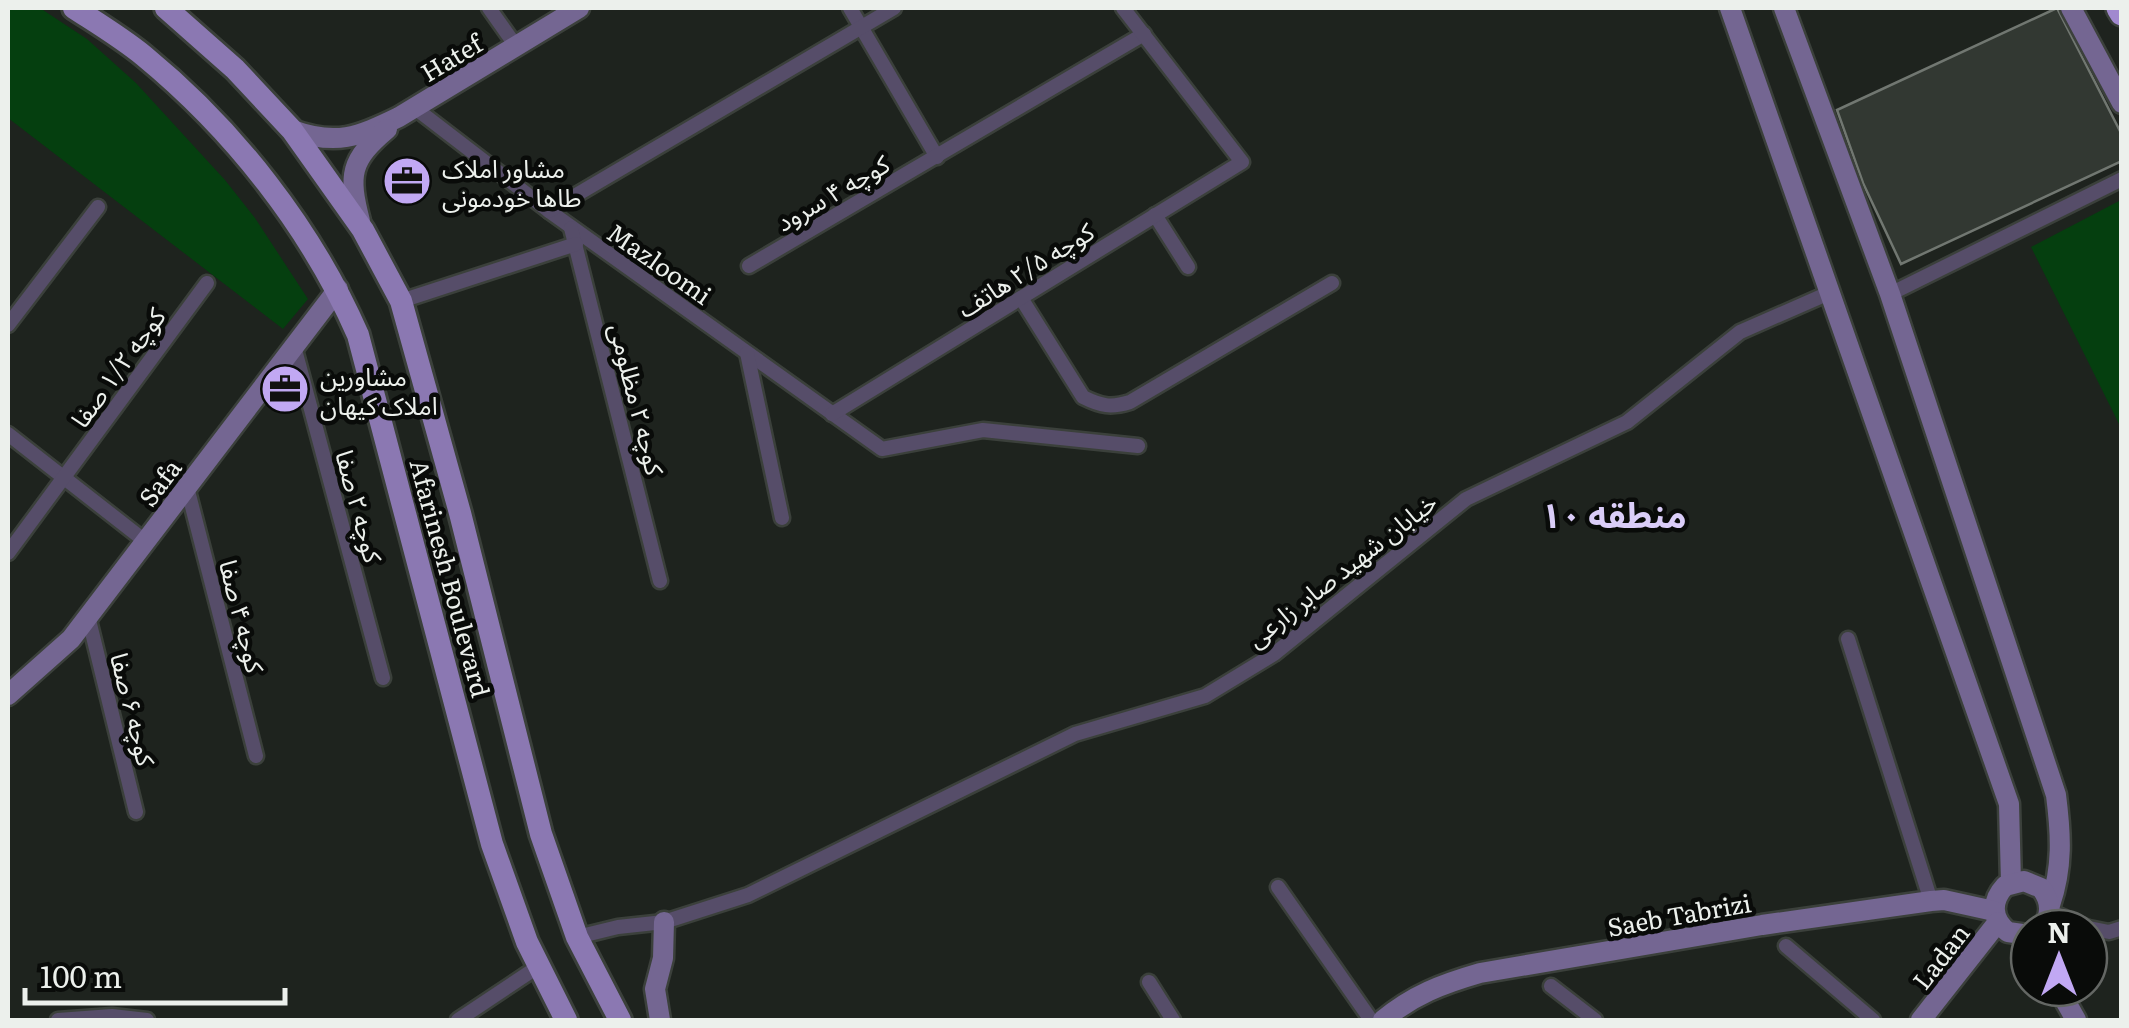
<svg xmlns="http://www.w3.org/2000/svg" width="2129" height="1028" font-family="Literata,'Noto Sans Arabic',serif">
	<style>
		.green { fill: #053f0f }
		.building { fill: #323832; stroke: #717771; stroke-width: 2.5 }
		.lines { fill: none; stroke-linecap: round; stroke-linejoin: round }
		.street-casing { stroke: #3b403b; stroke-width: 19 }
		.secondary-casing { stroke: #3b403b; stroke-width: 25 }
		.primary-casing { stroke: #3b403b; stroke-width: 28 }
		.highway-casing { stroke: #3b403b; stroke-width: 30 }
		.street { stroke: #564d69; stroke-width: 14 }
		.secondary { stroke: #746692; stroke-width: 20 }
		.primary { stroke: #8b78b2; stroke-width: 22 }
		.highway { stroke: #a189cf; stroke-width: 25 }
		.labels { text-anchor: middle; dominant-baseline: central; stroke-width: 9; stroke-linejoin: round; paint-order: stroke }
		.street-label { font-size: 25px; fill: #ecf0ec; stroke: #090b09 }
		.poi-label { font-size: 25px; fill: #ecf0ec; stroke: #090b09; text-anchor: start }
		.district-label { font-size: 35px; font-weight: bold; fill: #dacdf8; stroke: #090b09 }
	</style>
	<rect width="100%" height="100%" fill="#1e231e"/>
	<g class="green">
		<polygon points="8,8 40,8 87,39 136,83 225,180 255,218 308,299 283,329 8,118"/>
		<polygon points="2121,200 2121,428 2031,247"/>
	</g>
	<polygon class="building" points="2057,8 2122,135 2122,161 1901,264 1863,183 1837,110"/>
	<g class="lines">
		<g class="street-casing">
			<g id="street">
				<polyline points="489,8 516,46"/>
				<polyline points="850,8 937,157"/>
				<polyline points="415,108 549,211 882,449 983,430 1138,446"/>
				<polyline points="549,211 894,8"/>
				<polyline points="1155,215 1188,267"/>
				<polyline points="571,228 660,581"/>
				<polyline points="749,266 1144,34"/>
				<polyline points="1890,294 2122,179"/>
				<path d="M1021,298L1083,397C1101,406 1111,408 1130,402L1332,283"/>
				<polyline points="401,301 576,244"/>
				<polyline points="8,325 98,207"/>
				<polyline points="294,346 383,678"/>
				<polyline points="747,353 782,518"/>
				<polyline points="832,414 1242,162 1123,8"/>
				<polyline points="8,434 145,541"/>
				<polyline points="187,487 256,756"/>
				<polyline points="8,553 207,283"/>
				<polyline points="88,616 136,812"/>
				<polyline points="1848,639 1931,901"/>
				<polyline points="1278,887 1371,1020"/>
				<polyline points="2049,911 2088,928"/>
				<polyline points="2089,928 2109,932 2122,928"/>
				<polyline points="577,937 618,927 664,922 748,895 1075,734 1205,696 1274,654 1466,499 1627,422 1740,332 1829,293"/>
				<polyline points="1786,946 1873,1020"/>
				<polyline points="1149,982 1173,1020"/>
				<polyline points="1551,986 1595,1020"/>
				<polyline points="58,1020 112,1016 147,1020"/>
				<polyline points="458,1020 539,966"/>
			</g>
		</g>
		<g class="secondary-casing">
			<g id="secondary">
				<polyline points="1730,8 2009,804 2011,883"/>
				<path d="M1784,8L1890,294L2056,795C2061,834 2063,867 2050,905"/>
				<polyline points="2071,8 2122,103"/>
				<path d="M292,130C336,146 358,137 399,117L579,8"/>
				<path d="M360,221C348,175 350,160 387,129"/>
				<polyline points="8,695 71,639 338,289"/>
				<path d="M2029,935L2008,932C1991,919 1991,901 2005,886L2024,881L2041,888C2051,901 2053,915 2041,928"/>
				<polyline points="2058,988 2076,1020"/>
				<polyline points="660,1020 655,989 663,958 664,922"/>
				<path d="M1383,1020C1413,995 1442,984 1480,973L1762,925L1931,901L1944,900L1994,911"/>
				<polyline points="1921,1020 1998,922"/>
			</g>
		</g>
		<g class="primary-casing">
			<g id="primary">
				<path d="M74,8C97,23 122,38 144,56C234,130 311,228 358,335L492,844L527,942L566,1020"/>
				<polyline points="166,8 235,69 292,130 363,230 401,301 460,513 541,834 577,937 620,1020"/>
			</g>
		</g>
		<g class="highway-casing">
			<polyline id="highway" points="2119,8 2122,13"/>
		</g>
		<use href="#street" class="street"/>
		<use href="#secondary" class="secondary"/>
		<use href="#primary" class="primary"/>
		<use href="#highway" class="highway"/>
	</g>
	<defs>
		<g id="office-disc" transform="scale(2.5)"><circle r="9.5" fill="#c1a8f3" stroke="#090b09"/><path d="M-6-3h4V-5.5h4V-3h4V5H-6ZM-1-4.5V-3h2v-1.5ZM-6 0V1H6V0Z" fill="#111"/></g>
	</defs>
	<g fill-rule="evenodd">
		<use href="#office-disc" x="407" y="181"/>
		<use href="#office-disc" x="285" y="389"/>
	</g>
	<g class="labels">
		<g class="street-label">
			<text transform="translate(451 57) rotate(-31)">Hatef</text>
			<text transform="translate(832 192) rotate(-30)">کوچه ۴ سرود</text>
			<text transform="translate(660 263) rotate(35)">Mazloomi</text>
			<text transform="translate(1025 269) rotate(-32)">کوچه ۲/۵ هاتف</text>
			<text transform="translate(117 367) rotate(-54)">کوچه ۱/۲ صفا</text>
			<text transform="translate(638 399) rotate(76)">کوچه ۲ مظلومی</text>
			<text transform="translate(159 482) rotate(-53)">Safa</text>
			<text transform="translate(360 506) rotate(75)">کوچه ۲ صفا</text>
			<text transform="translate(1341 569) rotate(-38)">خیابان شهید صابر زارعی</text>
			<text transform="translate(451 578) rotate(75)">Afarinesh Boulevard</text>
			<text transform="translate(243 616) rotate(76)">کوچه ۴ صفا</text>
			<text transform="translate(134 709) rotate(76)">کوچه ۶ صفا</text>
			<text transform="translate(1679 914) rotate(-10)">Saeb Tabrizi</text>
			<text transform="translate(1940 956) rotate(-52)">Ladan</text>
		</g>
		<g class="poi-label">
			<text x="442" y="167">مشاور املاک<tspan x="442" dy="29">طاها خودمونی</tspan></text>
			<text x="320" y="375">مشاورین<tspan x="320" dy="29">املاک کیهان</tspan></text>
		</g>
		<g class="district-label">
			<text x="1614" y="513">منطقه ۱۰</text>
		</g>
	</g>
	<rect width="2129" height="1028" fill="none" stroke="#ecf0ec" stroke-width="20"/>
	<g transform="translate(2059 958)"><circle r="48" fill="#090b09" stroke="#646764" stroke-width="2.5"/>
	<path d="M0-8L18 38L0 25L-18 38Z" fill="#c1a8f3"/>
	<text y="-15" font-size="28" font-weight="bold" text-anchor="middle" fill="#ecf0ec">N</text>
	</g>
	<path d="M25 988v15h260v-15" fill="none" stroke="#ecf0ec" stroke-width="5"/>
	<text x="40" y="988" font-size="30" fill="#ecf0ec" stroke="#090b09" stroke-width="8" paint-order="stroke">100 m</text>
</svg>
